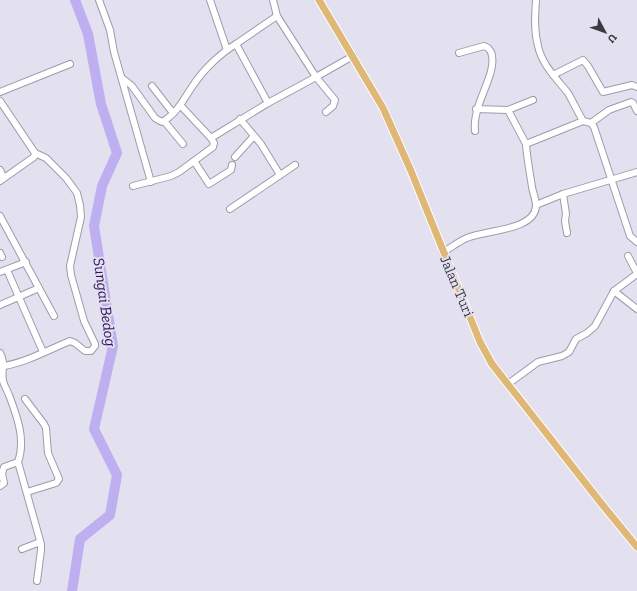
<svg xmlns="http://www.w3.org/2000/svg" width="637" height="591" font-family="'Zilla Slab',serif">
	<style>
		.lines { fill: none; stroke-linecap: round; stroke-linejoin: round }
		.river { stroke: #bdaff0; stroke-width: 10 }
		.minor-casing { stroke: #9e9ba9; stroke-width: 8 }
		.major-casing { stroke: #fff; stroke-width: 9 }
		.minor { stroke: #fff; stroke-width: 6 }
		.major { stroke: #dfb877; stroke-width: 7 }
		.labels { text-anchor: middle; dominant-baseline: central; stroke-width: 4; stroke-linejoin: round; paint-order: stroke }
		.street-label { font-size: 15px; fill: #3b3a40; stroke: #e3e0f0 }
		.water-label { font-size: 16px; font-style: italic; fill: #30155f; stroke: #e3e0f0 }
	</style>
	<rect width="100%" height="100%" fill="#e3e0f0"/>
	<g class="lines">
		<polyline class="river" points="72,591 80,539 110,515 117,475 94,429 113,346 94,226 102,186 117,153 101,104 88,34 75,0"/>
		<g class="minor-casing">
			<g id="minor">
				<polyline points="99,0 110,30 114,52 151,182"/>
				<polyline points="210,0 227,50"/>
				<polyline points="273,0 277,16 316,77 353,56"/>
				<path d="M536,0C535,16 534,31 538,46C542,65 557,79 568,93C573,102 578,112 583,121L591,123L594,127L630,236L637,242"/>
				<polyline points="277,16 236,44 268,103 316,77 335,100 333,106 326,112"/>
				<path d="M459,53L484,46L488,48C490,50 492,53 492,56C496,76 472,105 475,131"/>
				<polyline points="553,75 583,60 588,66 603,92 632,85 637,87"/>
				<path d="M122,78L132,86L155,118L162,122C178,113 184,98 194,84C204,69 221,53 236,44"/>
				<polyline points="152,86 173,113"/>
				<polyline points="0,92 70,64"/>
				<polyline points="0,101 35,153 34,157 0,181"/>
				<polyline points="476,109 508,110 533,100"/>
				<polyline points="508,110 526,144"/>
				<polyline points="240,119 261,144 280,175"/>
				<polyline points="164,121 183,144"/>
				<polyline points="591,123 609,110 631,102 633,103 637,111"/>
				<polyline points="211,138 268,103"/>
				<polyline points="235,157 254,136"/>
				<polyline points="194,161 209,184 231,170 232,165"/>
				<polyline points="0,170 4,178"/>
				<polyline points="133,186 171,176 179,172 213,147 214,143 211,138 181,106"/>
				<polyline points="563,194 566,214 565,221 567,233"/>
				<polyline points="536,205 563,194 637,172"/>
				<polyline points="230,209 295,165"/>
				<polyline points="0,216 54,316"/>
				<path d="M443,252C451,248 459,241 467,238C484,230 535,231 536,206C536,200 533,193 532,187C530,173 527,159 526,144L583,121"/>
				<polyline points="0,253 2,257"/>
				<polyline points="628,256 637,273"/>
				<polyline points="7,270 43,352"/>
				<polyline points="0,272 26,262"/>
				<polyline points="614,291 637,309"/>
				<polyline points="0,305 39,288"/>
				<path d="M0,353C6,364 1,370 3,381C4,385 7,390 9,395C17,416 26,440 18,462L41,544V550L37,581"/>
				<path d="M4,366C27,362 48,350 70,341L75,343L85,351H91L95,346V344L84,321L71,275L70,266L81,217L80,205L77,193L66,178L46,158L35,153"/>
				<polyline points="508,384 538,362 562,356 569,352 576,339 587,333 595,326 614,291 637,274"/>
				<polyline points="25,399 44,424 46,428 48,453 59,479 56,483 27,492"/>
				<polyline points="0,486 4,483 2,474 4,467 18,462"/>
				<polyline points="22,549 40,542"/>
			</g>
		</g>
		<g class="major-casing">
			<polyline id="major" points="319,0 383,108 411,171 480,342 492,364 601,503 637,547"/>
		</g>
		<use href="#minor" class="minor"/>
		<use href="#major" class="major"/>
	</g>
	<g class="labels">
		<g class="street-label">
			<text transform="translate(457 286) rotate(67)">Jalan Turi</text>
		</g>
		<g class="water-label">
			<text transform="translate(105 302) rotate(82)">Sungai Bedog</text>
		</g>
	</g>
	<g transform="translate(605 32) rotate(131)" stroke="#e3e0f0" stroke-width="3" paint-order="stroke">
	<path d="M0-3L7 15L0 10L-7 15Z" fill="#3b3a40"/>
	<text y="-6" font-size="11" font-weight="bold" text-anchor="middle" fill="#3b3a40">U</text>
	</g>
</svg>
